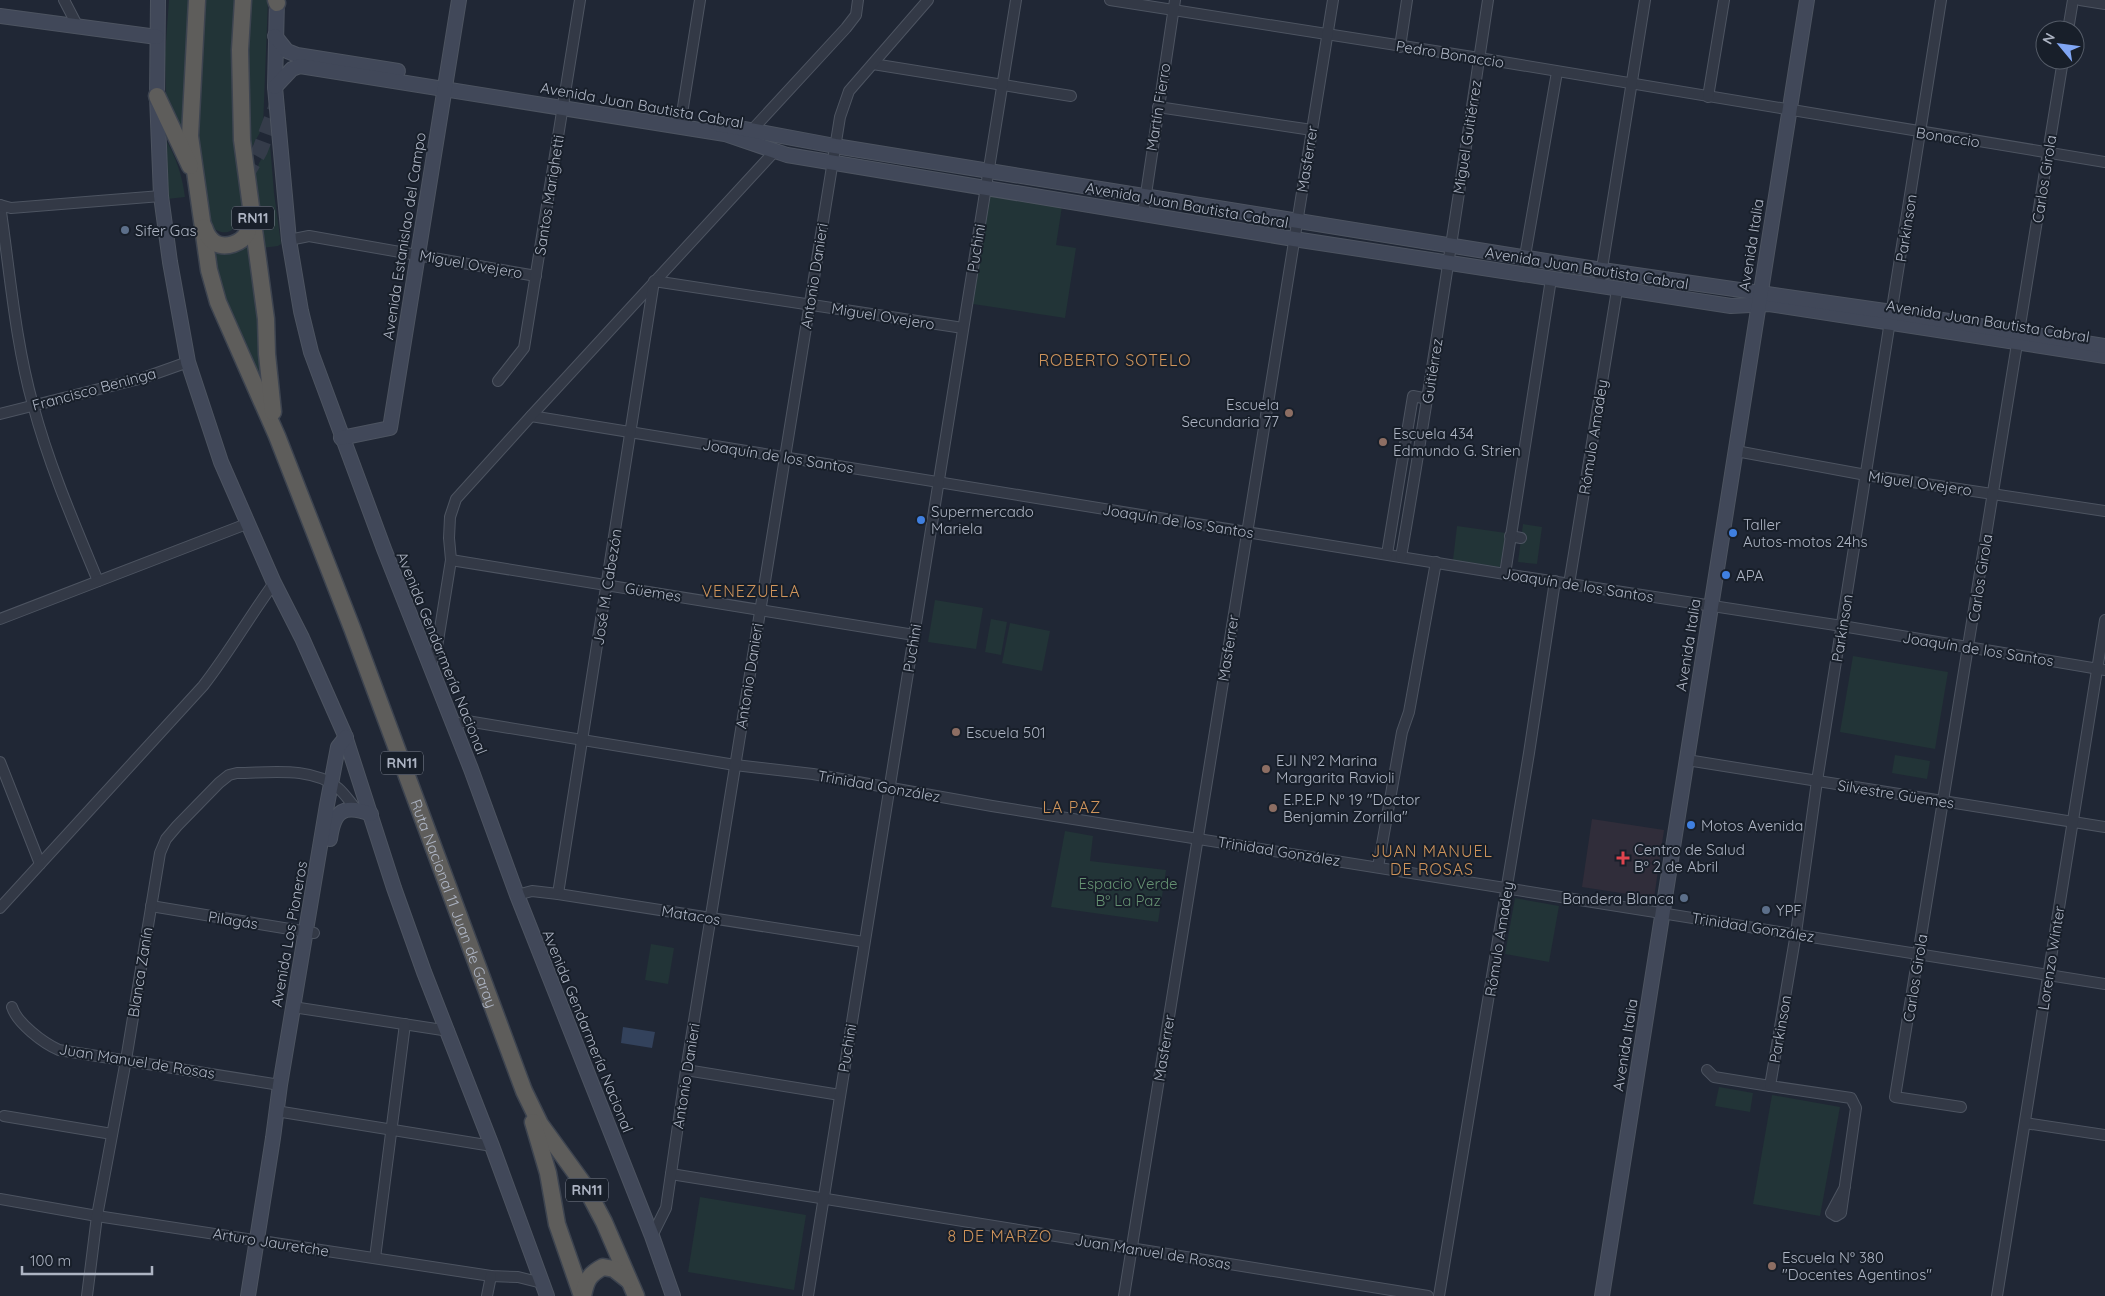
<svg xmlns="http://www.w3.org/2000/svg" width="2105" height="1296" font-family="Quicksand,sans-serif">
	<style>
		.medical { fill: #302d3a }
		.green { fill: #223437 }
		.water { fill: #33425c }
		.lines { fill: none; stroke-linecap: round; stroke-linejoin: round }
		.trunk-tunnel { stroke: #353c4a; stroke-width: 16; stroke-dasharray: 16 8; stroke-linecap: butt }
		.minor-casing { stroke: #4d5461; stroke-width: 12 }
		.secondary-casing { stroke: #4d5461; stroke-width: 16 }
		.trunk-casing { stroke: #3d4450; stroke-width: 19 }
		.minor { stroke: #333946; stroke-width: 10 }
		.secondary { stroke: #414859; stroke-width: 14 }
		.trunk { stroke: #5e5d5b; stroke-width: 16 }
		.service-dot { fill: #5c6f8a; stroke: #181f2a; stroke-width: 2 }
		.education-dot { fill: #8d6e63; stroke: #181f2a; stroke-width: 2 }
		.shop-dot { fill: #3f7fe0; stroke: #181f2a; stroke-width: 2 }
		.health-dot { fill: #e0444e; stroke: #181f2a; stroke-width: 2 }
		.labels { text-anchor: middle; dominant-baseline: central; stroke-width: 4; stroke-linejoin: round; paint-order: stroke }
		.shield { fill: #181f2a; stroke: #808795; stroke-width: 1 }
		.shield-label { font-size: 14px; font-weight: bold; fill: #adb4c3 }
		.street-label { font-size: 15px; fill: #adb4c3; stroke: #181f2a }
		.poi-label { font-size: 15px; fill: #adb4c3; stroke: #181f2a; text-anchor: start }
		.park-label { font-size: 15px; fill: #659272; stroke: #181f2a }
		.neighbourhood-label { font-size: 16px; letter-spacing: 1px; fill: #cf945b; stroke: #181f2a }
	</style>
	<rect width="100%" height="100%" fill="#202735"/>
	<polygon class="medical" points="1592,819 1664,830 1654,898 1582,887"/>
	<g class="green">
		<polygon points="169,0 190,0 189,156 166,100 165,55"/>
		<path d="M200,0H239C238,56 234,116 239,172C241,189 247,210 237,224C228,239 215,231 206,222L197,133Z"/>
		<polygon points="246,0 268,0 263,127 248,154"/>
		<path d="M164,137C176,156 182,175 185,197L167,199Z"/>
		<polygon points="270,144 274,193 281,244 278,246 262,248 253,182 259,163"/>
		<polygon points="990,195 1062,206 1056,245 1076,248 1065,318 973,304"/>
		<polygon points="247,244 260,324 262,371 261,378 257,379 231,323 210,250"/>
		<polygon points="1523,524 1542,527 1537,564 1518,562"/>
		<polygon points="1457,526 1506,533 1500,567 1453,560"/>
		<polygon points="935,600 983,608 976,649 928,642"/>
		<polygon points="991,619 1007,622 1001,655 985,652"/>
		<polygon points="1010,623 1050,631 1042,671 1002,663"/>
		<polygon points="1853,656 1948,672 1935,749 1840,732"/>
		<polygon points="1895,755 1930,761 1927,779 1892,773"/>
		<polygon points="1065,831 1093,836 1090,861 1166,870 1158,922 1051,907"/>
		<polygon points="1515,898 1559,906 1549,962 1505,954"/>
		<polygon points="651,944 674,948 668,984 645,980"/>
		<polygon points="1719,1087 1753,1093 1750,1112 1715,1106"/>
		<polygon points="1772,1095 1840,1107 1820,1216 1753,1204"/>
		<polygon points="700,1197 806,1215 794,1290 688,1272"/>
	</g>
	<polygon class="water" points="623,1027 655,1032 652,1048 621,1043"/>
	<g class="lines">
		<polyline class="trunk-tunnel" points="245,177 260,150 277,105"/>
		<g class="minor-casing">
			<g id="minor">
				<polyline points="64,0 78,27"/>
				<polyline points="1110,0 1479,58 2105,162"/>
				<polyline points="2080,0 2105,4"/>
				<polyline points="2068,30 2073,0"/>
				<polyline points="1400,47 1407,0"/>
				<polyline points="873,64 1071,96"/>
				<polyline points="1708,97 1724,0"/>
				<polyline points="1158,107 1312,130"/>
				<polyline points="680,126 700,0"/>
				<polyline points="752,130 846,28 856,15 858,0"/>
				<path d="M0,205C10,272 15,341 33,405C49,465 74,523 98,581"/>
				<polyline points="0,205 11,208 161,196"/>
				<polyline points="1143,214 1175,0"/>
				<polyline points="289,240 309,236 536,276"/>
				<polyline points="1525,256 1557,72"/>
				<polyline points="1599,287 1645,0"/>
				<polyline points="498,381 524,348 580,0"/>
				<polyline points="0,414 143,378 188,362"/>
				<polyline points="531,416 1505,574 1842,626 2105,670"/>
				<polyline points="1736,451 1866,475 2105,511"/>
				<polyline points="1510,536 1521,538"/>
				<polyline points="1387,554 1413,396 1428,399"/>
				<path d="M1401,557C1433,372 1460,186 1488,0"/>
				<polyline points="451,560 914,635"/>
				<polyline points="1505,574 1551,279"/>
				<polyline points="1569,584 1617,290"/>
				<polyline points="0,619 249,523"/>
				<polyline points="430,667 437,647 451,560 449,538 450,517 456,499 531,416 774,152"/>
				<polyline points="453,725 467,721 735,765 813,774 992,806 2105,984"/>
				<polyline points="1687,760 2105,827"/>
				<polyline points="0,762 40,864"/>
				<polyline points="1378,867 1402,732 1409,712 1436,562"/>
				<polyline points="558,894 654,281 963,328"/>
				<polyline points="517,895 532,891 558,894 864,942"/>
				<polyline points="151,906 314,933"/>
				<path d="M0,908L203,686C229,653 249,617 274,583"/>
				<path d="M12,1007C17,1023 43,1043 59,1050L280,1085"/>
				<polyline points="293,1007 449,1031"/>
				<polyline points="686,1070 840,1095"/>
				<polyline points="1707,1070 1714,1077 1770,1086"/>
				<polyline points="1961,1107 1895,1097 2063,60"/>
				<polyline points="276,1111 492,1146"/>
				<polyline points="4,1116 112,1134"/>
				<polyline points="2025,1123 2105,1135"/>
				<polyline points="671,1174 1428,1296"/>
				<polyline points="1845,1187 1831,1213 1836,1216 1841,1213 1856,1108 1851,1098 1770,1086 1796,933 1817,781 1941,0"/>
				<polyline points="0,1199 97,1216 491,1276 518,1277 542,1283"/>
				<polyline points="652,1236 666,1208 686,1070 840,117 849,91 928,0"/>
				<polyline points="375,1258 405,1024"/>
				<path d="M87,1296L97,1216L126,1060L160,853L166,839L177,826L219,783L229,775L237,773C269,773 312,766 338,788C345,794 350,802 356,809"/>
				<polyline points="487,1296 491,1276"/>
				<polyline points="808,1296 1016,0"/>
				<polyline points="1124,1296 1333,0"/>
				<polyline points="1439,1296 1529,753 1555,581"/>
				<polyline points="1997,1296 2105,620"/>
			</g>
		</g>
		<g class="secondary-casing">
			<g id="secondary">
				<polyline points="158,0 157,96 161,196 170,262 188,362 221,462 274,583 302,638 344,733 394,888 424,972 492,1146 547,1296"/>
				<polyline points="277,0 275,87 289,240 301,311 311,352 384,549 471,769 517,895 652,1236 673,1296"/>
				<polyline points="0,16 157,37"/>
				<polyline points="275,36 287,51 297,55 398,71"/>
				<polyline points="275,87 292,69 300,66 725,134 787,155 1294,239 1731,306 1769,304 2105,356"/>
				<polyline points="718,124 835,146 1602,270 1892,312 2105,346"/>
				<polyline points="341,438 390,428 459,0"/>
				<path d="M330,839C334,810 344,804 371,814"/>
				<polyline points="248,1296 273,1138 280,1085 327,805 338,747 346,737"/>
				<polyline points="1602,1296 1807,0"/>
			</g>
		</g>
		<g class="trunk-casing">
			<g id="trunk">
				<path id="s1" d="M197,0L190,136L209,270L218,302L277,436L352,628L524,1091L540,1124L585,1186L604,1222L636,1296"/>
				<polyline points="243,0 240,50 242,140 266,319 267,354 273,412"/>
				<polyline points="276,0 277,3"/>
				<polyline points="157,96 190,166"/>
				<path d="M204,227C206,233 210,240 215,243C226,249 242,243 247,233C249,228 250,222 252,217"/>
				<polyline points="533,1122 548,1173 557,1224 582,1296"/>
				<path d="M583,1296C586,1281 589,1274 603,1267L614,1269L628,1280"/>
			</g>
		</g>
		<use href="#minor" class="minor"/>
		<use href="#secondary" class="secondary"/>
		<use href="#trunk" class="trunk"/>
	</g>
	<g class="service-dot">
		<circle cx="125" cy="230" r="5"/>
		<circle cx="1684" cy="898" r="5"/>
		<circle cx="1766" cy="910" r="5"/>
	</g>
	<g class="education-dot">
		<circle cx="1289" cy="413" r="5"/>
		<circle cx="1383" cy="442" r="5"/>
		<circle cx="956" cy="732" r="5"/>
		<circle cx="1266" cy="769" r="5"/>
		<circle cx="1273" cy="808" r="5"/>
		<circle cx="1772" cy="1266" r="5"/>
	</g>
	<g class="shop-dot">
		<circle cx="921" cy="520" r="5"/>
		<circle cx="1733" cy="533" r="5"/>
		<circle cx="1726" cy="575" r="5"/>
		<circle cx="1691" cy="825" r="5"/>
	</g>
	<path class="health-dot" d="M1620.5 850.5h5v5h5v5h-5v5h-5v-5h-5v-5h5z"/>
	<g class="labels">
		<g class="shield">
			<rect x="232" y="206.5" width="42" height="23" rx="4"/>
			<rect x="381" y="751.5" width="42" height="23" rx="4"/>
			<rect x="566" y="1178.5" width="42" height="23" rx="4"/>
		</g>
		<g class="shield-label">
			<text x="253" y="218">RN11</text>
			<text x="402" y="763">RN11</text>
			<text x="587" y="1190">RN11</text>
		</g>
		<g class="street-label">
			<text transform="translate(1450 54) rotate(9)">Pedro Bonaccio</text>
			<text transform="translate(642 105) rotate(10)">Avenida Juan Bautista Cabral</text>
			<text transform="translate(1158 107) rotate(-81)">Martín Fierro</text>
			<text transform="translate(1467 137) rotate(-81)">Miguel Guitiérrez</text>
			<text transform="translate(1948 137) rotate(9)">Bonaccio</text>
			<text transform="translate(1307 159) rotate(-81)">Masferrer</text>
			<text transform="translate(2044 179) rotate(-81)">Carlos Girola</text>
			<text transform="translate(549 195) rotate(-81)">Santos Marighetti</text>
			<text transform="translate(1187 205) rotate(10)">Avenida Juan Bautista Cabral</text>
			<text transform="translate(1906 228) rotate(-81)">Parkinson</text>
			<text transform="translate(404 236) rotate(-81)">Avenida Estanislao del Campo</text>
			<text transform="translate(1751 245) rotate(-81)">Avenida Italia</text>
			<text transform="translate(976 248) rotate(-81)">Puchini</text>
			<text transform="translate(471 264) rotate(10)">Miguel Ovejero</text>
			<text transform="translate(1587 268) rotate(9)">Avenida Juan Bautista Cabral</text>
			<text transform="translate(814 276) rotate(-81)">Antonio Danieri</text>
			<text transform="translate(883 316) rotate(9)">Miguel Ovejero</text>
			<text transform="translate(1988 321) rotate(9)">Avenida Juan Bautista Cabral</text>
			<text transform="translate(1432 371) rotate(-81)">Guitiérrez</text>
			<text transform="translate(94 389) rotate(-15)">Francisco Beninga</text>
			<text transform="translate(1593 437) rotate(-81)">Rómulo Amadey</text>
			<text transform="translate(778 456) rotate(9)">Joaquín de los Santos</text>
			<text transform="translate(1920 483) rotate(8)">Miguel Ovejero</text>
			<text transform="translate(1178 521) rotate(9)">Joaquín de los Santos</text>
			<text transform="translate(1980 578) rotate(-81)">Carlos Girola</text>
			<text transform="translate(1578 585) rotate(9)">Joaquín de los Santos</text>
			<text transform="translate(607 587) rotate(-81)">José M. Cabezón</text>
			<text transform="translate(653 592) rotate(9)">Güemes</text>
			<text transform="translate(1842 628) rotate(-81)">Parkinson</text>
			<text transform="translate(1688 645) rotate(-81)">Avenida Italia</text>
			<text transform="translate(912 648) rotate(-81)">Puchini</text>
			<text transform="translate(1228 648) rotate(-81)">Masferrer</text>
			<text transform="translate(1978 649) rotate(9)">Joaquín de los Santos</text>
			<text transform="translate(442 653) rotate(68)">Avenida Gendarmería Nacional</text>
			<text transform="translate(749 676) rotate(-81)">Antonio Danieri</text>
			<text transform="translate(879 786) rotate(10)">Trinidad González</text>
			<text transform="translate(1896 794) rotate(9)">Silvestre Güemes</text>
			<text transform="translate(1279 851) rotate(9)">Trinidad González</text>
			<text stroke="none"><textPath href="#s1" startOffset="951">Ruta Nacional 11 Juan de Garay</textPath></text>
			<text transform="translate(691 915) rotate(9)">Matacos</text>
			<text transform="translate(233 920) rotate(9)">Pilagás</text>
			<text transform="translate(1753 927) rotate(9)">Trinidad González</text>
			<text transform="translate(289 934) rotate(-80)">Avenida Los Pioneros</text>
			<text transform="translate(1499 939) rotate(-81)">Rómulo Amadey</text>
			<text transform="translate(2051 958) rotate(-81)">Lorenzo Winter</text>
			<text transform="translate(140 972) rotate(-81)">Blanca Zanín</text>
			<text transform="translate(1915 978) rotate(-81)">Carlos Girola</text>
			<text transform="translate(1780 1029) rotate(-80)">Parkinson</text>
			<text transform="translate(588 1031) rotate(68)">Avenida Gendarmería Nacional</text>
			<text transform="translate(1625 1045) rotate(-81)">Avenida Italia</text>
			<text transform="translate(847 1048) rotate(-81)">Puchini</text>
			<text transform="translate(1164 1048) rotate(-81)">Masferrer</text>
			<text transform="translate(137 1061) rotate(9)">Juan Manuel de Rosas</text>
			<text transform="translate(686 1076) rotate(-81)">Antonio Danieri</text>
			<text transform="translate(271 1242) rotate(9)">Arturo Jauretche</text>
			<text transform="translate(1153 1252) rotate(9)">Juan Manuel de Rosas</text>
		</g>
		<g class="poi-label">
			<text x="135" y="230">Sifer Gas</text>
			<text x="1279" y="404" text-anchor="end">Escuela<tspan x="1279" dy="17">Secundaria 77</tspan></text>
			<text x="1393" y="433">Escuela 434<tspan x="1393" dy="17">Edmundo G. Strien</tspan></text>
			<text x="931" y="511">Supermercado<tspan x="931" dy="17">Mariela</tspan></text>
			<text x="1743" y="524">Taller<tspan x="1743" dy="17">Autos-motos 24hs</tspan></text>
			<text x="1736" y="575">APA</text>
			<text x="966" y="732">Escuela 501</text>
			<text x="1276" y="760">EJI N°2 Marina<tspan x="1276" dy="17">Margarita Ravioli</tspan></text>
			<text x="1283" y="799">E.P.E.P N° 19 "Doctor<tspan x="1283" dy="17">Benjamin Zorrilla"</tspan></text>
			<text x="1701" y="825">Motos Avenida</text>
			<text x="1634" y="849">Centro de Salud<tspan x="1634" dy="17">B° 2 de Abril</tspan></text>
			<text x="1674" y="898" text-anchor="end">Bandera Blanca</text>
			<text x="1776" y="910">YPF</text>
			<text x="1782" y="1257">Escuela N° 380<tspan x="1782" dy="17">"Docentes Agentinos"</tspan></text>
		</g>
		<g class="park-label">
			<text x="1128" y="883">Espacio Verde<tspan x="1128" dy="17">B° La Paz</tspan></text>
		</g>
		<g class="neighbourhood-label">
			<text x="1115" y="360">ROBERTO SOTELO</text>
			<text x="751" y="591">VENEZUELA</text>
			<text x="1072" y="807">LA PAZ</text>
			<text x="1432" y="851">JUAN MANUEL<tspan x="1432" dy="18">DE ROSAS</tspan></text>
			<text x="1000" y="1236">8 DE MARZO</text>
		</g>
	</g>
	<g transform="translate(2060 45) rotate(299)"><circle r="24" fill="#181f2a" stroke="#545b67"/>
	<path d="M0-4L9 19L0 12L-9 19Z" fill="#80a6f4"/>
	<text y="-8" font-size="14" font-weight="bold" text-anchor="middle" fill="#adb4c3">N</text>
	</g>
	<path d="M22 1266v8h130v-8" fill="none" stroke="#adb4c3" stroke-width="2.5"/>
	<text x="30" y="1266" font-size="15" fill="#adb4c3" stroke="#181f2a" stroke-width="4" paint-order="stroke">100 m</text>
</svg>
